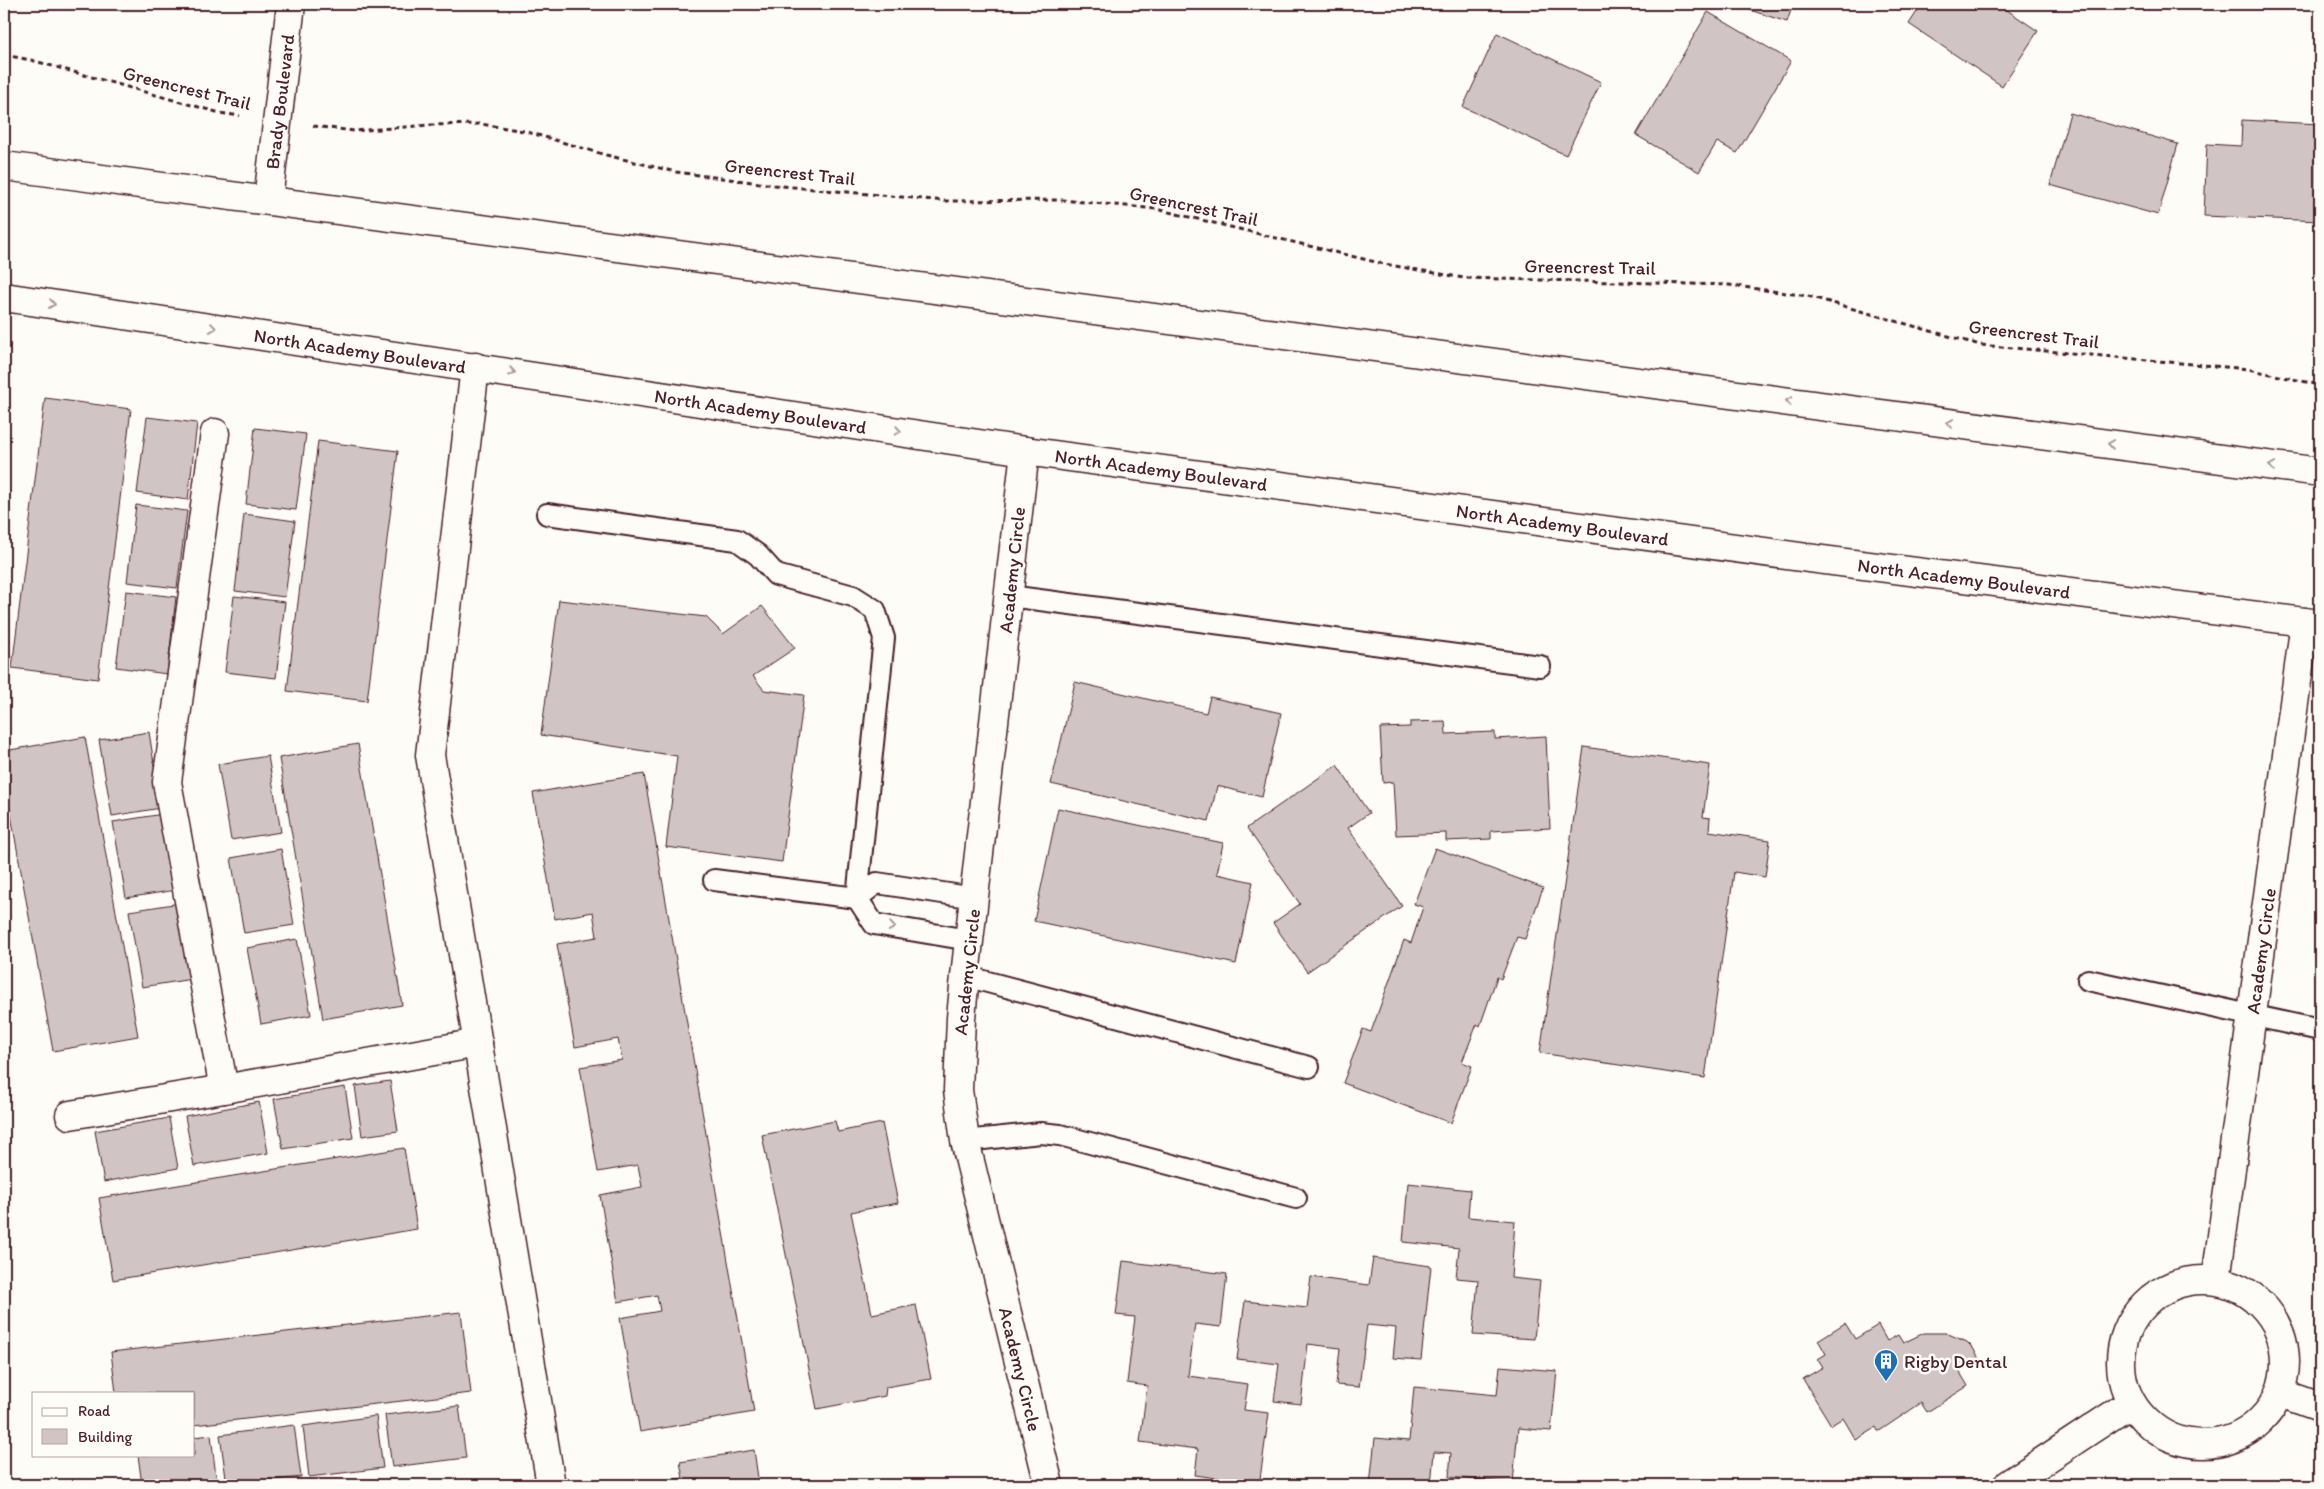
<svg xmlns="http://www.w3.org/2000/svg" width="2324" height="1489" font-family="Itim,sans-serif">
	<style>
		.building { fill: #d0c5c4; stroke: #4a1f2b }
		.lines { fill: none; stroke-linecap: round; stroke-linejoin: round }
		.lane-casing { stroke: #4a1f2b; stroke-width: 24 }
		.street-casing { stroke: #4a1f2b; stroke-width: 31 }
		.highway-casing { stroke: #4a1f2b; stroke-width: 31 }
		.path { stroke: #4a1f2b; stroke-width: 3; stroke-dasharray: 5 4; stroke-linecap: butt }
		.lane { stroke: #fdfcf7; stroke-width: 20 }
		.street { stroke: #fdfcf7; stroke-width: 28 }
		.highway { stroke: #fdfcf7; stroke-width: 28 }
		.oneway { stroke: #ac999b }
		.labels { text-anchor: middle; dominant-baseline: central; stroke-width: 5; stroke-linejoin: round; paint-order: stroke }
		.street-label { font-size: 19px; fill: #4a1f2b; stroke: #fdfcf7 }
		.poi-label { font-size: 19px; fill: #4a1f2b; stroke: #fdfcf7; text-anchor: start }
	</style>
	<rect width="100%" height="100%" fill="#fdfcf7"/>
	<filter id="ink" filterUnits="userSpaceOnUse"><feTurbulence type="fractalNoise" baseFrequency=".02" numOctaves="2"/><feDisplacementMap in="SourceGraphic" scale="10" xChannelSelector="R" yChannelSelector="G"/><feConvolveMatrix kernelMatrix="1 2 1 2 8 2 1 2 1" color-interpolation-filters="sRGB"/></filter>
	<g filter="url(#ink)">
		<g class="building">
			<polygon points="1731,4 1793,4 1787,22"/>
			<polygon points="1922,4 2002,4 2001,6 2038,31 2002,86 1909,24"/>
			<polygon points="1708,12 1791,61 1737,153 1717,142 1699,172 1636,135"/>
			<polygon points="1497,33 1601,82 1566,155 1463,107"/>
			<polygon points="2070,113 2178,144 2158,215 2050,185"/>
			<polygon points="2242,120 2320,124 2320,221 2204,216 2207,144 2241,146"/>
			<polygon points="45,398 131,409 98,679 12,668"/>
			<polygon points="147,417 197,423 188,500 137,493"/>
			<polygon points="255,428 306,434 296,510 246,504"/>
			<polygon points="318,441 398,451 367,701 287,691"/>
			<polygon points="136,505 187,511 177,588 127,582"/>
			<polygon points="244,514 295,521 285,597 235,591"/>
			<polygon points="126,591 176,597 167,674 116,667"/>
			<polygon points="234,596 285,602 276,678 225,672"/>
			<polygon points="559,600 706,617 723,634 762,606 795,648 753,676 764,690 804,695 782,862 666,847 677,756 541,735"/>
			<polygon points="1075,682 1206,713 1210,697 1281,713 1262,797 1217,786 1209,821 1051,784"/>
			<polygon points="1445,721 1446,734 1495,732 1495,739 1546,736 1550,828 1491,831 1491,839 1446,841 1446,833 1396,835 1393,782 1383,783 1380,728 1410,727 1410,722"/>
			<polygon points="149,732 161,808 112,816 99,740"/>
			<polygon points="85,737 138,1036 53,1051 4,776 4,751"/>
			<polygon points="358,744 402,1005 323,1019 279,758"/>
			<polygon points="1584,747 1710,765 1703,817 1710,818 1709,831 1770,840 1765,877 1734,872 1705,1078 1540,1053"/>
			<polygon points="268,756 281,832 231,840 218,764"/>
			<polygon points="1337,765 1369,813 1348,828 1402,906 1307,972 1273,923 1300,904 1247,828"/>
			<polygon points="644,774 754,1412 640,1432 620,1318 660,1311 657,1295 618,1302 600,1195 642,1187 638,1165 598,1172 580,1067 622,1060 618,1039 575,1047 557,944 597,937 593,912 555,919 533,793"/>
			<polygon points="1058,808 1223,843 1217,874 1253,882 1236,964 1034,921"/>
			<polygon points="163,814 176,890 126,898 113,822"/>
			<polygon points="1435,848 1543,888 1525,939 1517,937 1501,979 1497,977 1480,1026 1477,1024 1462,1062 1472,1066 1451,1123 1343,1083 1363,1029 1371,1032 1404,940 1411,943 1423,907 1414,904"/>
			<polygon points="281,849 294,925 244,933 231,858"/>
			<polygon points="180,903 192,979 142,987 129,911"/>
			<polygon points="297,939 311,1015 261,1024 247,948"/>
			<polygon points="390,1081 398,1131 362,1136 355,1086"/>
			<polygon points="345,1087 353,1138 283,1149 274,1099"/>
			<polygon points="259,1102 268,1153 194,1166 185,1116"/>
			<polygon points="169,1118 178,1168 104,1182 95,1131"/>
			<polygon points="835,1121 838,1132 882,1123 898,1203 851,1212 872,1314 916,1305 931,1379 886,1387 885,1396 817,1409 762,1135"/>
			<polygon points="404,1148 417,1229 113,1280 99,1198"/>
			<polygon points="1408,1183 1470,1190 1468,1217 1515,1221 1511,1278 1540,1281 1534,1339 1473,1335 1478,1280 1456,1278 1459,1248 1403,1242"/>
			<polygon points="1373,1258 1431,1266 1421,1360 1393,1358 1396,1328 1367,1325 1359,1387 1336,1385 1340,1348 1308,1344 1301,1404 1274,1401 1279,1364 1237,1359 1245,1301 1307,1308 1311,1277 1369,1285"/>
			<polygon points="1123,1261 1227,1274 1221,1327 1195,1324 1188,1376 1248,1384 1244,1410 1269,1413 1260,1479 1289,1482 1289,1485 1223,1485 1224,1479 1195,1475 1198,1449 1140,1442 1147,1386 1127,1383 1135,1317 1116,1315"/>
			<polygon points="461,1312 471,1393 194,1425 194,1393 116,1393 111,1352"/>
			<polygon points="1845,1323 1855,1339 1878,1325 1887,1341 1898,1335 1903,1343 1924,1333 1946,1333 1967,1342 1973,1348 1979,1359 1959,1371 1968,1386 1927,1412 1921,1403 1878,1432 1876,1428 1856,1440 1843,1418 1831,1425 1803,1379 1823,1367 1818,1359 1826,1354 1818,1340"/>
			<polygon points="1500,1366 1557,1371 1551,1431 1518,1428 1513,1483 1449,1477 1451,1453 1434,1452 1431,1485 1370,1485 1375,1438 1409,1441 1414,1387 1497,1395"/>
			<polygon points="459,1406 466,1458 392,1467 385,1415"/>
			<polygon points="376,1416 383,1468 309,1477 303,1426"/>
			<polygon points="294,1425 301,1477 227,1485 220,1435"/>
			<polygon points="211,1435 217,1485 142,1485 138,1455 194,1455 194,1437"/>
			<polygon points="754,1450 759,1485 651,1485 651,1482 683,1478 680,1462"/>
		</g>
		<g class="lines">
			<g class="lane-casing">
				<g id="lane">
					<polyline points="547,514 737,540 758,555 776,575 853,596 875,610 884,638 857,898 874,924 969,940"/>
					<polyline points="1009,596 1540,666"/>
					<polyline points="714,880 857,898 877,883 975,898"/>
					<polyline points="965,976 1309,1067"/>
					<polyline points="2088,980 2320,1030"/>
					<polyline points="965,1141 1041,1133 1060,1135 1296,1198"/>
				</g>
			</g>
			<g class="street-casing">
				<g id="street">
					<path id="s1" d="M268,200L291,4"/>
					<polyline points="475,367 430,755 551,1485"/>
					<polyline points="215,433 167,782 224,1089"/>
					<path id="s2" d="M1025,451L965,976L961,1018L958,1090L965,1141L1049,1485"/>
					<polyline points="70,1115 224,1089 478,1043"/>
					<circle cx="2203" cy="1362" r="82"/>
					<path id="s3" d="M2216,1280L2305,622"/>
					<polyline points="2280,1393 2320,1407"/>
					<polyline points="2007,1485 2131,1403"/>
				</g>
			</g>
			<g class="highway-casing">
				<g id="highway">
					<polyline points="4,166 2320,472"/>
					<path id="s4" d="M4,297L1025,451L1808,558L2320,624"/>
				</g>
			</g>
			<g class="path">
				<polyline points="4,55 31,60 220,113 240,116"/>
				<polyline points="313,126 354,131 430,125 481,124 524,131 606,155 676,172 782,186 945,201 1063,200 1156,209 1384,264 1464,278 1729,285 1808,296 1980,345 2248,369 2320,385"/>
			</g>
			<use href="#lane" class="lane"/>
			<use href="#street" class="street"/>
			<use href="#highway" class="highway"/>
		</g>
		<defs><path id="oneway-chevron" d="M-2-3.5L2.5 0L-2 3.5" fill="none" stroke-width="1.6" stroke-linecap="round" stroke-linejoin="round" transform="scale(1.25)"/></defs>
		<g class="oneway">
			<use href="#oneway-chevron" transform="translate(52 304) rotate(8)"/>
			<use href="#oneway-chevron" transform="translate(213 328) rotate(8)"/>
			<use href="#oneway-chevron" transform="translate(512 372) rotate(9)"/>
			<use href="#oneway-chevron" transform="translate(1789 401) rotate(-172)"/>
			<use href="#oneway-chevron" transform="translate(1950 423) rotate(-172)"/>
			<use href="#oneway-chevron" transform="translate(898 431) rotate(9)"/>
			<use href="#oneway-chevron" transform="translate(2111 444) rotate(-172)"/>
			<use href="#oneway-chevron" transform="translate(2272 466) rotate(-172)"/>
			<use href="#oneway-chevron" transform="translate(892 927) rotate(9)"/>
		</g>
	</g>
	<defs>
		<g id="building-pin" transform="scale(1.25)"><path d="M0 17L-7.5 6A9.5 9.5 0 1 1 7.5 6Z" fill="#1f6fb2" stroke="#fdfcf7"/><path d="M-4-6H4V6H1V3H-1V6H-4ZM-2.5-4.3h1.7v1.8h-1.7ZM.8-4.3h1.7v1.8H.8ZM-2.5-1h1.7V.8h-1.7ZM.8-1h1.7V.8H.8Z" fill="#fff"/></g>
	</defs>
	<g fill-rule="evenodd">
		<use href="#building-pin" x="1886" y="1361"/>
	</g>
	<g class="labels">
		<g class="street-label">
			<text transform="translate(187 88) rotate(14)">Greencrest Trail</text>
			<text stroke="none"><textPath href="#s1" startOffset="99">Brady Boulevard</textPath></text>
			<text transform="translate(790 172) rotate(6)">Greencrest Trail</text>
			<text transform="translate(1194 206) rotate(12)">Greencrest Trail</text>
			<text transform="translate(1590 267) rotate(1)">Greencrest Trail</text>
			<text transform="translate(2034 334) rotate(7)">Greencrest Trail</text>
			<text stroke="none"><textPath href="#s4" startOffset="360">North Academy Boulevard</textPath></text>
			<text stroke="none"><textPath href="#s4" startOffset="765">North Academy Boulevard</textPath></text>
			<text stroke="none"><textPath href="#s4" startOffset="1170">North Academy Boulevard</textPath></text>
			<text stroke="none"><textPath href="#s4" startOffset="1575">North Academy Boulevard</textPath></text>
			<text transform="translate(1012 570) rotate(-84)">Academy Circle</text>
			<text stroke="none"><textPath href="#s4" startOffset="1980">North Academy Boulevard</textPath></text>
			<text stroke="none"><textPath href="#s3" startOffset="332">Academy Circle</textPath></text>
			<text transform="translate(967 972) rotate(-84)">Academy Circle</text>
			<text stroke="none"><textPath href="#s2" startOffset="929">Academy Circle</textPath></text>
		</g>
		<g class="poi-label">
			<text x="1904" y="1361">Rigby Dental</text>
		</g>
	</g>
	<rect width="2324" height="1489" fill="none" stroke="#fdfcf7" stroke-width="20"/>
	<rect x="10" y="10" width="2304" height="1469" fill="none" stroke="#4a1f2b" stroke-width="2" filter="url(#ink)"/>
	<rect x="32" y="1392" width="162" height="65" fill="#fdfcf7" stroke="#b5a4a5"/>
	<rect x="42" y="1408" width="25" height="8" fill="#fdfcf7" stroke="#b5a4a5"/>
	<text x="78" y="1416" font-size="15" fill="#4a1f2b">Road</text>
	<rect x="42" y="1429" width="25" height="15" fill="#d0c5c4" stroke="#b5a4a5"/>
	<text x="78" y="1442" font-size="15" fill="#4a1f2b">Building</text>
</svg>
